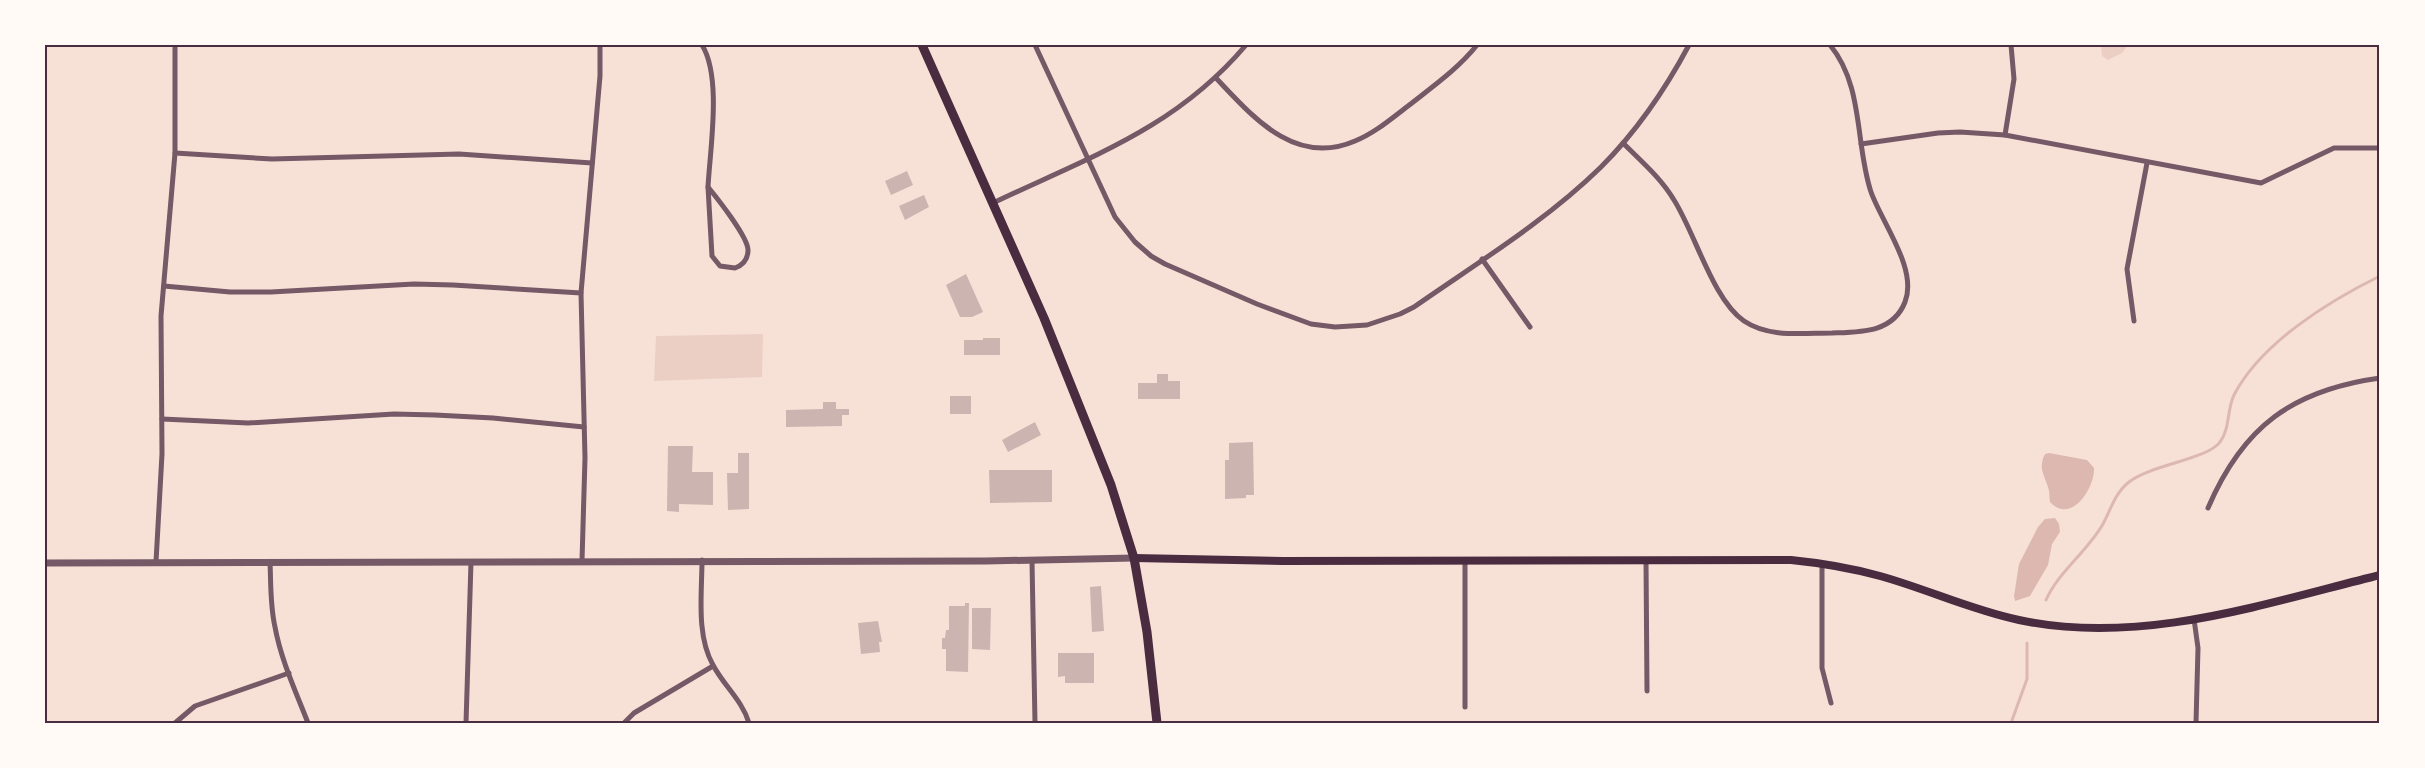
<svg xmlns="http://www.w3.org/2000/svg" width="2425" height="768" font-family="'Titillium Web',sans-serif">
	<style>
		.green { fill: #ebcfc5 }
		.water { fill: #dcb8b0 }
		.lines { fill: none; stroke-linecap: round; stroke-linejoin: round }
		.stream { stroke: #dcb8b0; stroke-width: 3 }
		.building { fill: #ccb4b1 }
		.minor { stroke: #755966; stroke-width: 5 }
		.tertiary { stroke: #755966; stroke-width: 7 }
		.secondary { stroke: #4a2c40; stroke-width: 8 }
		.primary { stroke: #4a2c40; stroke-width: 9 }
		.neatline { fill: none; stroke: #4a2c40; stroke-width: 2 }
	</style>
	<rect width="100%" height="100%" fill="#f7e1d7"/>
	<g class="green">
		<polygon points="2101,45 2128,45 2122,53 2108,60 2102,56"/>
		<polygon points="763,334 762,377 654,381 656,336"/>
	</g>
	<g class="water">
		<path d="M2049,453L2087,460L2094,468C2095,488 2071,525 2050,502C2049,497 2050,492 2048,487C2044,475 2038,468 2045,454Z"/>
		<polygon points="2055,518 2059,524 2060,532 2052,544 2048,565 2030,596 2015,601 2014,596 2019,564 2038,527 2045,519"/>
	</g>
	<g class="lines">
		<g class="stream">
			<path d="M2046,600C2059,571 2087,552 2103,524C2111,509 2115,493 2129,482C2150,465 2208,459 2220,442C2230,429 2227,409 2234,395C2261,343 2329,301 2380,276"/>
			<polyline points="2011,723 2027,679 2027,643"/>
		</g>
	</g>
	<g class="building">
		<polygon points="907,171 913,185 891,195 885,181"/>
		<polygon points="924,195 929,207 905,220 899,206"/>
		<polygon points="966,274 983,312 972,317 960,317 946,285"/>
		<polygon points="983,338 1000,338 1000,355 964,355 964,340 983,340"/>
		<polygon points="1157,374 1168,374 1168,381 1180,381 1180,399 1138,399 1138,383 1157,383"/>
		<rect x="950" y="396" width="21" height="18"/>
		<polygon points="823,402 836,402 836,409 849,409 849,415 842,415 842,426 786,427 786,410 823,409"/>
		<polygon points="1035,422 1041,435 1008,452 1002,440"/>
		<polygon points="1253,442 1254,495 1246,495 1246,498 1225,499 1225,460 1229,460 1229,443"/>
		<polygon points="668,446 693,446 692,472 713,472 713,505 679,504 679,512 667,511"/>
		<polygon points="738,453 749,453 749,509 728,510 727,473 738,473"/>
		<polygon points="989,470 1052,470 1052,502 990,503"/>
		<polygon points="1101,586 1104,631 1092,632 1090,587"/>
		<polygon points="965,603 969,603 968,672 946,671 946,649 942,649 942,638 945,638 946,630 949,630 949,606 965,606"/>
		<polygon points="972,608 991,608 990,650 972,649"/>
		<polygon points="878,621 882,642 879,642 880,652 861,654 858,623"/>
		<polygon points="1058,653 1094,653 1094,683 1065,683 1065,676 1058,677"/>
	</g>
	<g class="lines">
		<g class="minor">
			<path d="M702,45C722,77 710,149 708,187"/>
			<path d="M1035,45L1115,217L1135,242L1151,256L1165,264L1257,304L1311,324L1335,327L1367,325L1400,314L1414,307C1477,263 1546,221 1601,167C1637,131 1665,90 1689,45"/>
			<path d="M1216,78C1253,117 1295,167 1355,141C1375,133 1392,118 1408,106C1432,87 1458,69 1477,45"/>
			<polyline points="2005,135 2014,79 2011,45"/>
			<path d="M1623,143C1641,161 1661,178 1674,200C1695,233 1713,300 1744,321C1769,338 1803,333 1832,333C1860,332 1893,333 1905,302C1918,269 1882,223 1871,192C1855,144 1864,86 1830,45"/>
			<polyline points="1861,144 1938,133 1960,132 2005,135 2261,183 2334,148 2380,148"/>
			<polyline points="175,153 272,159 459,154 592,163"/>
			<path d="M708,187C717,198 748,237 748,250C748,259 743,265 735,268L720,266L712,256Z"/>
			<path d="M993,203C1089,157 1175,129 1246,45"/>
			<polyline points="1482,259 1530,327"/>
			<polyline points="164,286 230,292 271,292 414,284 453,285 581,293"/>
			<polyline points="2134,321 2127,269 2147,163"/>
			<polyline points="162,419 248,423 394,414 435,415 493,418 584,427"/>
			<path d="M2208,508C2243,426 2293,390 2380,378"/>
			<path d="M702,560C702,593 696,635 713,665C724,686 742,700 749,723"/>
			<polyline points="1646,560 1647,691"/>
			<polyline points="582,561 585,458 581,293 600,76 600,45"/>
			<polyline points="1032,561 1035,723"/>
			<polyline points="156,562 162,454 161,316 175,153 175,45"/>
			<path d="M270,562C271,584 270,605 275,627C281,660 296,692 308,723"/>
			<polyline points="1822,564 1822,668 1831,703"/>
			<polyline points="2194,619 2198,648 2196,723"/>
			<polyline points="1465,707 1465,560"/>
			<polyline points="175,723 195,706 289,673"/>
			<polyline points="466,723 471,562"/>
			<polyline points="624,723 634,713 713,666"/>
		</g>
		<polyline class="tertiary" points="45,563 986,561 1134,558"/>
		<path class="secondary" d="M1134,558L1283,561L1791,560C1821,563 1851,568 1880,576C1927,589 1971,610 2019,620C2140,646 2263,604 2380,575"/>
		<polyline class="primary" points="922,45 1044,318 1111,485 1134,558 1147,632 1157,723"/>
	</g>
	<rect width="2425" height="768" fill="none" stroke="#fffaf5" stroke-width="93"/>
	<rect x="46" y="46" width="2332" height="676" class="neatline"/>
</svg>
